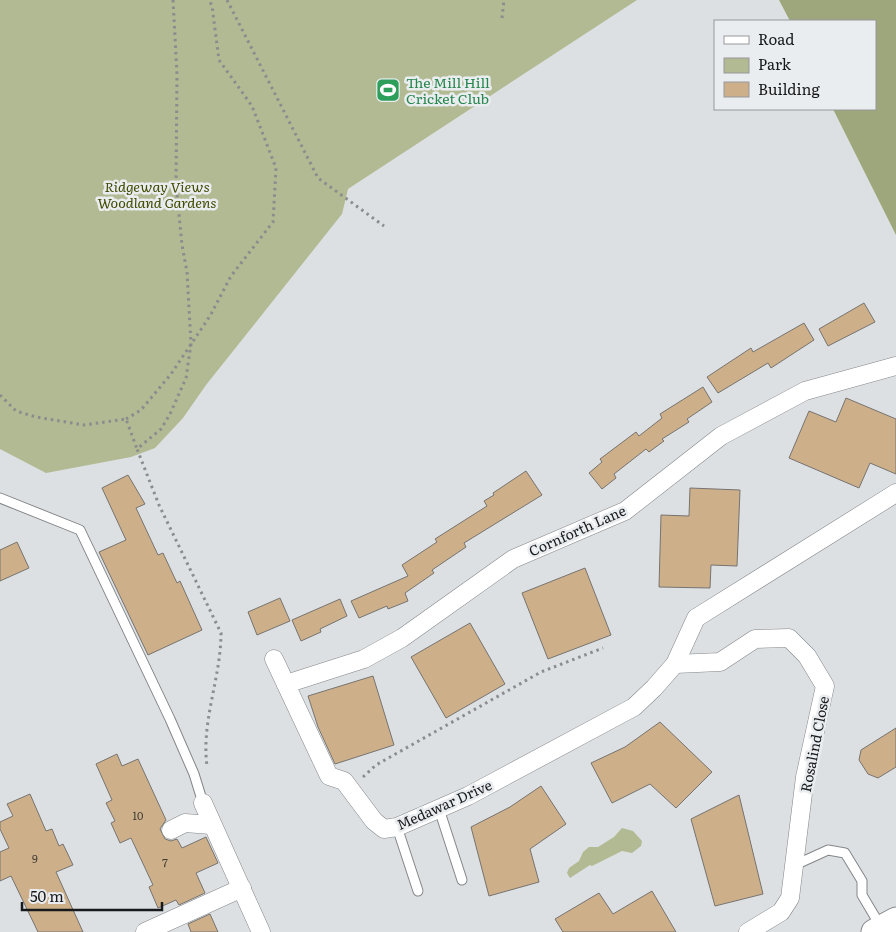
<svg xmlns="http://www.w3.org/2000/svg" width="896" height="932" font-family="Literata,serif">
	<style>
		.green { fill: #b1ba92 }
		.forest { fill: #9ea77b }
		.building { fill: #cdb08a; stroke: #767370 }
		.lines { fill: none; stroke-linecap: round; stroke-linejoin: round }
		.lane-casing { stroke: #84878a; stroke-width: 11 }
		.street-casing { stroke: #84878a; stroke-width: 19 }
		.secondary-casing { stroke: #84878a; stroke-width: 27 }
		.path { stroke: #8a8c8e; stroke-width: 3; stroke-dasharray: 2.5 4; stroke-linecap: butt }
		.lane { stroke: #fff; stroke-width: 9 }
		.street { stroke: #fff; stroke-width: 18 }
		.secondary { stroke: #fff; stroke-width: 25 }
		.labels { text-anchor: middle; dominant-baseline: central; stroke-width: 5; stroke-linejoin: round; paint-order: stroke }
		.number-label { font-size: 11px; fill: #453f36 }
		.leisure-label { font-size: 14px; fill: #27864d; stroke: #eaedf0; text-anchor: start }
		.park-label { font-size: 14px; font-style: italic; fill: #414b00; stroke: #eaedf0 }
		.street-label { font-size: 14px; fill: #18191a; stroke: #eaedf0 }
	</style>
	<rect width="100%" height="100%" fill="#dde0e3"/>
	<g class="green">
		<polygon points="0,0 637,0 348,189 342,214 206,385 183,418 155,448 131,457 46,473 0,449"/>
		<polygon points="622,828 633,831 642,841 641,846 632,853 622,851 592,866 590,865 570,878 567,873 569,868 579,861 583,852 589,847 598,847 614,837"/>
	</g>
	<polygon class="forest" points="779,0 896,0 896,235 833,109 875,109 875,21 790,21"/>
	<g class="building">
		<polygon points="864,303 875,322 828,346 819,329"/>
		<polygon points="804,323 814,340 771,368 768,363 718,393 707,377 751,348 753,352"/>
		<polygon points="703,387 712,402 687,419 689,422 662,439 664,441 649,452 646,449 614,474 616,478 602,489 589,473 602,462 600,459 636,432 639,436 662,418 660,414"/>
		<polygon points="846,398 896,419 896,474 870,463 859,488 789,458 809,411 836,422"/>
		<polygon points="526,471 542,495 464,543 466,547 432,570 434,573 405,593 408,601 388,609 387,606 359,618 351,601 408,576 402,565 437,542 435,539 487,506 484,501 494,495 493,493"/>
		<polygon points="128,475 145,504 136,508 158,555 163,553 177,583 180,581 202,630 148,655 99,552 126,540 102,488"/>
		<polygon points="690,488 740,490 737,566 711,565 710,588 659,587 661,515 689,516"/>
		<polygon points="17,542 29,568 0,581 0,550"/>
		<polygon points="585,568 611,635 548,659 522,593"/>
		<polygon points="280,598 290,621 257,635 248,612"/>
		<polygon points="340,599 347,616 320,629 321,632 301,641 292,620"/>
		<polygon points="470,623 505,684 446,718 411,657"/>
		<polygon points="373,676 394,745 335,764 318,727 308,696"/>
		<polygon points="660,722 712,772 676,808 650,784 612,803 591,763 625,747"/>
		<polygon points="896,728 896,767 878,778 868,774 859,760 861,750"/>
		<polygon points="117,754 122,766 138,759 166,820 160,829 165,839 171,841 177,839 182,848 206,837 218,863 196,873 205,893 179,905 176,900 158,908 149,887 153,885 131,838 120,843 111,823 115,821 106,803 112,800 96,764"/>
		<polygon points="541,786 566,824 530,849 539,882 489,896 471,827 510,807"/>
		<polygon points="30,794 46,831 52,829 59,846 63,844 73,865 56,872 83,932 38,932 11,876 0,881 0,852 9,848 0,829 0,822 13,816 7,804"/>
		<polygon points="739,795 763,894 715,906 691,819"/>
		<polygon points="652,891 676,932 563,932 555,919 599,893 613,914"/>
		<polygon points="210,914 218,932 191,932 188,924"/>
	</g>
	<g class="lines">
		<g class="lane-casing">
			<g id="lane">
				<polyline points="0,498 80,530 170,719 194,774 203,803"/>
				<polyline points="439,809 462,880"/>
				<polyline points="397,827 418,891"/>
				<polyline points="795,865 828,850 845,853 862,881 862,895 881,927"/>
			</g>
		</g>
		<g class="street-casing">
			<g id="street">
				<polyline points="274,659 329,776 344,781 374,821 384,829 397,827 468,796 634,707 654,688 675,664 696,618 896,493"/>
				<polyline points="675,664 720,662 755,639 789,638 807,656 825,686 805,777 790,898 781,912 748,932"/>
				<polyline points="286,684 364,659 402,638 513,559 625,511 721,436 805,391 896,366"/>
				<polyline points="203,803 261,932"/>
				<polyline points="171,830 185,823 211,825"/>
				<polyline points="145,932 242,888"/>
			</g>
		</g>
		<g class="secondary-casing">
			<polyline id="secondary" points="874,932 896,920"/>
		</g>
		<g class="path">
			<path d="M173,0L177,74L176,184L182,245L187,272L191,344L186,378L170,414L161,429L137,449L159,505L221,633C221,678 201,721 207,766"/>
			<polyline points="227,0 318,178 384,226"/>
			<polyline points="502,18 504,0"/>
			<polyline points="0,395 16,411 36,417 84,425 126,419 137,449"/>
			<polyline points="126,419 141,410 171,374 210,316 231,276 273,222 276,168 252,106 219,60 212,6 209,0"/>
			<polyline points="363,777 376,765 541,672 603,648"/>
		</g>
		<use href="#lane" class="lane"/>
		<use href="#street" class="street"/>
		<use href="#secondary" class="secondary"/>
	</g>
	<defs>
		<g id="stadium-square" transform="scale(1.25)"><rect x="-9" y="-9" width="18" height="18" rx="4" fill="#2e9e5b" stroke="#eaedf0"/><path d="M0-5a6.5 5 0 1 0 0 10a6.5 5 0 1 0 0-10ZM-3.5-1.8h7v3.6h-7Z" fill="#fff"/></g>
	</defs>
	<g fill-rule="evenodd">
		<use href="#stadium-square" x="388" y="90"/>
	</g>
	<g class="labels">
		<g class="number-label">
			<text x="138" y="815">10</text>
			<text x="35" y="858">9</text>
			<text x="165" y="862">7</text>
		</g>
		<g class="leisure-label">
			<text x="406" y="82">The Mill Hill<tspan x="406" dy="16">Cricket Club</tspan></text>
		</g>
		<g class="park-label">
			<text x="157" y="186">Ridgeway Views<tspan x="157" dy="16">Woodland Gardens</tspan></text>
		</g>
		<g class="street-label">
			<text transform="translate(577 530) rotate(-24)">Cornforth Lane</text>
			<text transform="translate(814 744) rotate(-79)">Rosalind Close</text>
			<text transform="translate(444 804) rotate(-24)">Medawar Drive</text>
		</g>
	</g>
	<rect x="714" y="20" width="162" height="90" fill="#eaedf0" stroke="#96989a"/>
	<rect x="724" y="36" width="25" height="8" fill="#ffffff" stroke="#96989a"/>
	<text x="758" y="45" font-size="15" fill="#18191a">Road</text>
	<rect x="724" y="58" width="25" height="15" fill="#b1ba92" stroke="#96989a"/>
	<text x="758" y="70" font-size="15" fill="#18191a">Park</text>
	<rect x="724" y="82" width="25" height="15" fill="#cdb08a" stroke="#96989a"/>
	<text x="758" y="95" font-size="15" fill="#18191a">Building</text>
	<path d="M22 902v8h140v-8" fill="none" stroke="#18191a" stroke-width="2.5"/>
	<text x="30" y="902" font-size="15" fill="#18191a" stroke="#eaedf0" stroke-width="4" paint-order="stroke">50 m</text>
</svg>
